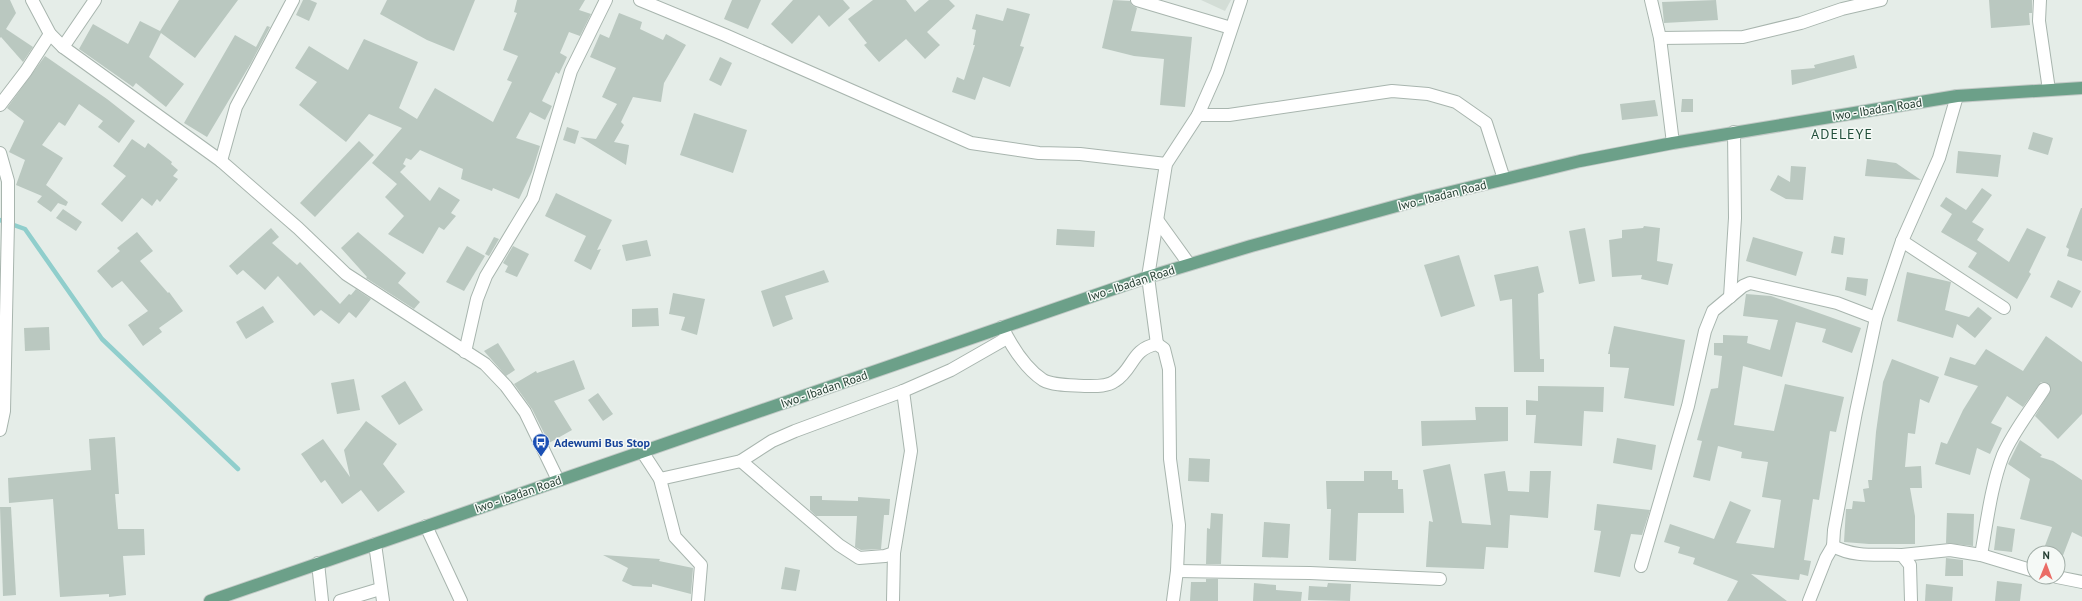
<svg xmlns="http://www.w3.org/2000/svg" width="2082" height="601" font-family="'PT Sans',sans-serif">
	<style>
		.built { fill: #d3ddd6 }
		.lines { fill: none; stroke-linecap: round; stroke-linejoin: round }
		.stream { stroke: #90cecc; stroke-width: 4.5 }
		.building { fill: #bac8c0 }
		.minor-casing { stroke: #a8b5ae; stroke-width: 14 }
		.major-casing { stroke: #c2c9c6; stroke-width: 14 }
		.minor { stroke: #fff; stroke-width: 12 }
		.major { stroke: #6ca089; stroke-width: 12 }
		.labels { text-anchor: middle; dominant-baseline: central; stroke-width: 3; stroke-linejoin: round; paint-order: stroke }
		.street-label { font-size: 12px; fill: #253e32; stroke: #f5f9f6 }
		.transit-label { font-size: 12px; font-weight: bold; fill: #164399; stroke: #f5f9f6; text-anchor: start }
		.quarter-label { font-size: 14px; letter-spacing: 1px; fill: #224f3b; stroke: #f5f9f6 }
	</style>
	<rect width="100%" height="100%" fill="#e5ede8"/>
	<polygon class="built" points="1201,0 1231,0 1225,11"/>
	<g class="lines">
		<polyline class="stream" points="0,220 25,229 102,339 238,469"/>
	</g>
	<g class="building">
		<polygon points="0,0 10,0 16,13 6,29 33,47 23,62 1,37 0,38"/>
		<polygon points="179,0 238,0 195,58 161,33 149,57 184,84 166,107 136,83 133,87 79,49 93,24 128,44 140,21 160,31"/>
		<polygon points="303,0 310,0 317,3 309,21 296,15"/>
		<polygon points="387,0 475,0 454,51 427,40 380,14"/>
		<polygon points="517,0 585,0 579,10 591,14 580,36 569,32 560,53 567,57 559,74 556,72 542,101 552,106 545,120 530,112 516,138 540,146 532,172 519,199 493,188 492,191 461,179 463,169 420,150 411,160 406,158 403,164 406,166 400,172 430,201 439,187 460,200 451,213 456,216 444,230 439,227 423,254 388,234 404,216 385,197 397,184 372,163 402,128 369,114 346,142 299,105 317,82 295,68 309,46 348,70 364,39 418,62 399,108 417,119 435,88 493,122 512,82 507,80 518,56 503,50 517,13 514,12"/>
		<polygon points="732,0 761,0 748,29 724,19"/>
		<polygon points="793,0 843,0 850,8 829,27 819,15 792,44 771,24"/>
		<polygon points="873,0 906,0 915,12 929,0 949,0 955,6 927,32 940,45 925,59 906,39 879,62 864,45 867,43 848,19"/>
		<polygon points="1113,0 1130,1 1132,5 1137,8 1131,31 1192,37 1185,107 1160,105 1164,59 1134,56 1102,48"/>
		<polygon points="1716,0 1718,20 1664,23 1662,2"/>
		<polygon points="1989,0 2032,0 2032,13 2029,13 2030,25 1991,28"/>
		<polygon points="1007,8 1030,14 1020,46 1024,47 1010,87 983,77 975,100 952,92 957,77 964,80 975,45 973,45 976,30 972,29 976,14 1003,21"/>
		<polygon points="619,13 642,22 640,29 663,40 666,34 686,45 664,83 661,102 633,97 621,122 624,125 614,142 629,145 626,165 580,137 596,139 617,104 602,97 616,68 590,57 600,34 609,38"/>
		<polygon points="267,26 270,27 251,63 207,137 184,123 235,35 256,47"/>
		<polygon points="1854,55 1857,68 1792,85 1791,70 1815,68 1814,65"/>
		<polygon points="45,56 107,99 135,121 119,143 98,127 103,121 79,104 65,126 59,122 42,145 63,158 46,185 68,202 66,206 58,203 51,212 37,202 42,196 16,185 25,160 9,152 24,121 7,108"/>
		<polygon points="720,57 732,63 721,86 709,80"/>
		<polygon points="1682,99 1693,99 1693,112 1681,112"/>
		<polygon points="1655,100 1658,116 1622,120 1620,104"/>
		<polygon points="694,113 747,130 733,173 680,155"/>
		<polygon points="567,127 579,131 575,144 563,140"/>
		<polygon points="2033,132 2053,138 2048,155 2028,149"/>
		<polygon points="132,139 145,148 148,143 172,162 171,164 178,170 173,176 178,179 160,202 157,199 152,206 142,198 122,222 101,204 126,176 113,166"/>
		<polygon points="359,141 374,155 315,217 300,203"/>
		<polygon points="1958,151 2001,155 1998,177 1956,173"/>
		<polygon points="1867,159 1896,163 1921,180 1865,176"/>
		<polygon points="1791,166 1806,167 1803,200 1786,199 1770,190 1778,175 1790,182"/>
		<polygon points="1982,188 1992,195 1972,222 1984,229 1977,240 2009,262 2027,228 2046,237 2029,272 2031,274 2017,299 1968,267 1977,253 1941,232 1952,214 1940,206 1946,197 1966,210"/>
		<polygon points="556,193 612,220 597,250 601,249 591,270 574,261 586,236 545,216"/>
		<polygon points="2081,208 2082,208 2082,261 2067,256 2069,249 2066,247"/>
		<polygon points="63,209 82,222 76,231 56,218"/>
		<polygon points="1644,226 1660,228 1657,261 1673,264 1668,285 1641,279 1642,275 1612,277 1609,240 1622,238 1622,230 1643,228"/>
		<polygon points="271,228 279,237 272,243 297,265 300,262 340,304 349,294 351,295 356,289 371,299 356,318 349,312 339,324 321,310 314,316 278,276 265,290 243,270 237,275 229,266"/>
		<polygon points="1585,228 1595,281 1579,284 1569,231"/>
		<polygon points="1057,229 1095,231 1094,247 1056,245"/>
		<polygon points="137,232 153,251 140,261 168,293 169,292 183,311 159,328 162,332 143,346 128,325 148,311 122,281 112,288 97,271 120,251 117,248"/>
		<polygon points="358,232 406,273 398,283 420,302 414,309 366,278 367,277 341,248"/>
		<polygon points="1834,236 1845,238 1843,255 1831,253"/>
		<polygon points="494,237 499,239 489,256 485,254"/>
		<polygon points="1753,237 1803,252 1796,276 1746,261"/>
		<polygon points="647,240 651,256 626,261 622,245"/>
		<polygon points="467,246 485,256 464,291 446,282"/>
		<polygon points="513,246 529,254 517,277 505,272 508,266 503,263"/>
		<polygon points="1459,255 1475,306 1441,317 1424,265"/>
		<polygon points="1538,266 1544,292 1538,294 1540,359 1544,359 1544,372 1514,372 1512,299 1500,301 1494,275"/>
		<polygon points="824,270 829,282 785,296 793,319 773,327 761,291"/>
		<polygon points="1907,272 1951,282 1945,310 1969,317 1978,307 1992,318 1975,338 1957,324 1953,338 1897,321"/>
		<polygon points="1847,277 1868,279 1866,296 1845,290"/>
		<polygon points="2058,280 2081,291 2072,308 2050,297"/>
		<polygon points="673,293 705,299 697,335 681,330 685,317 669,314"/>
		<polygon points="1746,294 1771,296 1861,328 1852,353 1822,342 1826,329 1796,322 1782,377 1743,366 1734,425 1774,431 1785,384 1844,397 1836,432 1830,431 1819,500 1813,499 1804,560 1811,561 1808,576 1800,574 1799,580 1751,574 1787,601 1727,601 1738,581 1693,564 1695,558 1678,553 1680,547 1664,542 1670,524 1714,539 1730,501 1751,510 1736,543 1774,548 1781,500 1762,497 1768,462 1741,458 1742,452 1718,446 1710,481 1693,477 1702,441 1697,440 1711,389 1718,388 1722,356 1714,355 1714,343 1723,343 1723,335 1748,336 1747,343 1770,350 1778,320 1743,316"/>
		<polygon points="263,306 274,322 246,339 236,322"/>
		<polygon points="658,308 659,326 632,327 632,309"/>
		<polygon points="1614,326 1685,340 1674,406 1624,398 1629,368 1610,367 1610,354 1608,354"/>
		<polygon points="49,327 50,350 25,351 24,328"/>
		<polygon points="2046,336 2082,362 2082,414 2058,439 2035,416 2051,390 2048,383 2041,382 2023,407 2007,396 1991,423 2002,428 1990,454 1977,448 1970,475 1935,464 1941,442 1947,444 1963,410 1978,386 1944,375 1950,357 1975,365 1986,349 2023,371"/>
		<polygon points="498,343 515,370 506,376 484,351"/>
		<polygon points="1892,359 1939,377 1929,403 1920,399 1915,434 1908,433 1905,467 1921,466 1922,488 1910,488 1915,516 1915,544 1869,544 1844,542 1846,509 1852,509 1853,501 1865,502 1863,489 1869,488 1868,480 1872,480 1876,432 1883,382"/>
		<polygon points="574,360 585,389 554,401 572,430 549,443 532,409 514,384 536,371 537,373"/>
		<polygon points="354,379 360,410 337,414 331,383"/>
		<polygon points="405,381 423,410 399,425 381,396"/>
		<polygon points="1538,386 1604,387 1603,412 1584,411 1582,446 1534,443 1536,415 1526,415 1526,400 1538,401"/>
		<polygon points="598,393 613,414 603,421 588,400"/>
		<polygon points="1475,407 1508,407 1508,441 1422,446 1421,421 1476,420"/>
		<polygon points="366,421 397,444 383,464 405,492 378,512 361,490 342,504 325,480 321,483 301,454 323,439 350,477 344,450"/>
		<polygon points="115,437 119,494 115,494 118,529 144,529 145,555 123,556 126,595 109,597 109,594 60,597 53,499 9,503 8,478 91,470 89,439"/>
		<polygon points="1617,438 1656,445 1652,470 1613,463"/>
		<polygon points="2020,440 2042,455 2040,457 2053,461 2082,480 2082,537 2072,532 2062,558 2058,556 2058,553 2043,551 2052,527 2020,519 2030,479 2008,464"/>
		<polygon points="1189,458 1210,459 1209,482 1188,481"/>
		<polygon points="1450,464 1462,523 1491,525 1484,474 1505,471 1508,491 1529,492 1530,471 1551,471 1548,518 1510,515 1508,548 1486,547 1484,569 1426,567 1429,521 1433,522 1423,470"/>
		<polygon points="1364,471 1392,471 1392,480 1398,480 1398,489 1403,489 1404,513 1358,513 1356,561 1329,560 1331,509 1327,509 1326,481 1364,481"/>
		<polygon points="810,496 822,496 822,500 858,501 858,497 890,499 889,515 884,515 881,549 861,550 855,547 857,516 816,516 810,510"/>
		<polygon points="1597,504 1650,510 1642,535 1631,534 1620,577 1594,572 1601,531 1594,530"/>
		<polygon points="0,507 11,507 16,595 3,596"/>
		<polygon points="1211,513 1223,514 1221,564 1206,564 1207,528 1210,529"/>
		<polygon points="1947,513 1974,514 1973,546 1946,543"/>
		<polygon points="1264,522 1290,524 1288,558 1262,557"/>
		<polygon points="1997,526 2015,529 2012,552 1994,550"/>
		<polygon points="603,555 660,559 659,561 693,568 691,594 652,584 652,587 633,586 622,581 628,568"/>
		<polygon points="1946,558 1963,560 1963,576 1945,576"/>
		<polygon points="785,567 800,570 796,591 781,589"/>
		<polygon points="1206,579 1218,579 1218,601 1190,601 1191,582 1206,582"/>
		<polygon points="1997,581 2022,584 2020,601 1995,601"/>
		<polygon points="1254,583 1276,585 1276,590 1302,592 1301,601 1253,601"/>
		<polygon points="1328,583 1351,584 1350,601 1308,600 1309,586 1327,587"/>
		<polygon points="1926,584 1953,587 1952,601 1925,601"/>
	</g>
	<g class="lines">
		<g class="minor-casing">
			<g id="minor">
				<polyline points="32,0 50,34 63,47 221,161 298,228 346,274 485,364 506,386 525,412 558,480"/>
				<polyline points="640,0 725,35 971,143 1039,153 1080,154 1166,164"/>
				<polyline points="1137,0 1231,28"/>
				<polyline points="1651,0 1660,38 1673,143"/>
				<polyline points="2040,0 2039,21 2049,90"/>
				<polyline points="1660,38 1743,37 1801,23 1842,9 1881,0"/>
				<polyline points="63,47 95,0"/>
				<polyline points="0,105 26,71 50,34"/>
				<polyline points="1198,115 1229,115 1392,91 1428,94 1456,102 1486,123 1504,179"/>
				<polyline points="0,153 8,181 8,222 4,411 0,430"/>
				<polyline points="221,161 236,107 293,0"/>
				<polyline points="1158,221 1189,264"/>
				<polyline points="1902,241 2004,308"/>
				<polyline points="1730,297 1735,218 1734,132"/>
				<path d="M1002,327C1011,345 1025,368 1043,380C1054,386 1073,385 1085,386C1094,386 1107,387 1115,381C1134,369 1131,349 1157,344L1164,349L1169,369L1170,459L1179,525L1177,571L1173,601"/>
				<polyline points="1157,344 1148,277 1166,164 1198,115 1217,72 1241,0"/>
				<polyline points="465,352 477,299 486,276 533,198 571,71 606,0"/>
				<polyline points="643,453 660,479 675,537 701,565 698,601"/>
				<polyline points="741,461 839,545 859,558 885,556 894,553"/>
				<polyline points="660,479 741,461 772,441 795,431 903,391 951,370 1007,338"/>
				<polyline points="426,526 461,601"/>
				<polyline points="375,544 383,601"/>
				<polyline points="1902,555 1950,550 1981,555 2034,571"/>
				<path d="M1981,555C1987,522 1991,486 2003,455C2013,432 2030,411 2044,389"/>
				<polyline points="318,563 322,601"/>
				<polyline points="1641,566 1688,406 1705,331 1713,311 1743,286 1750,283 1837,303 1876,318"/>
				<polyline points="1177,571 1310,573 1440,579"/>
				<polyline points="2057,577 2082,582"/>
				<polyline points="340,601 380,589"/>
				<polyline points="893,601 894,553 911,451 903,391"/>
				<polyline points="1809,601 1826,558 1833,546"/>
				<path d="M1911,601L1910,565L1902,555C1878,554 1855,558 1833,546L1834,530L1856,412L1876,318L1902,241L1939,158L1957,96"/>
			</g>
		</g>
		<g class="major-casing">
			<polyline id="major" points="210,601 1148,277 1251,246 1418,200 1580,161 1673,143 1957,96 2082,88"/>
		</g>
		<use href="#minor" class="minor"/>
		<use href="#major" class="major"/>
	</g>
	<defs>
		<g id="bus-pin" transform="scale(0.9)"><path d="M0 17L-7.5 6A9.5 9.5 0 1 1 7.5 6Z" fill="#1a4fb4" stroke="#f5f9f6"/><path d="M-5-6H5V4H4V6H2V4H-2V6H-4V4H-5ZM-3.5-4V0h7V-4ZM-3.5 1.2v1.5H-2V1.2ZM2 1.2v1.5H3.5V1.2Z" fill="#fff"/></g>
	</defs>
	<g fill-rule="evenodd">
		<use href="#bus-pin" x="541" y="442"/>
	</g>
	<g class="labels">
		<g class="street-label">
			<text transform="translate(1877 109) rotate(-9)">Iwo - Ibadan Road</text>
			<text transform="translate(1442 195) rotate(-14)">Iwo - Ibadan Road</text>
			<text transform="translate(1131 283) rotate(-18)">Iwo - Ibadan Road</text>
			<text transform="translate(824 389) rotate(-19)">Iwo - Ibadan Road</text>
			<text transform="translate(518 494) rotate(-19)">Iwo - Ibadan Road</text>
		</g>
		<g class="transit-label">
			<text x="554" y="442">Adewumi Bus Stop</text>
		</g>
		<g class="quarter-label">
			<text x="1842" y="134">ADELEYE</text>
		</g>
	</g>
	<g transform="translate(2046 565) rotate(1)"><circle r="19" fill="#f5f9f6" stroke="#a2aea8"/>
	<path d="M0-3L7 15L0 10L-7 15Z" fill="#ea6d66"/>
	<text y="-6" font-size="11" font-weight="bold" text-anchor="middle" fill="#253e32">N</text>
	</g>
</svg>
